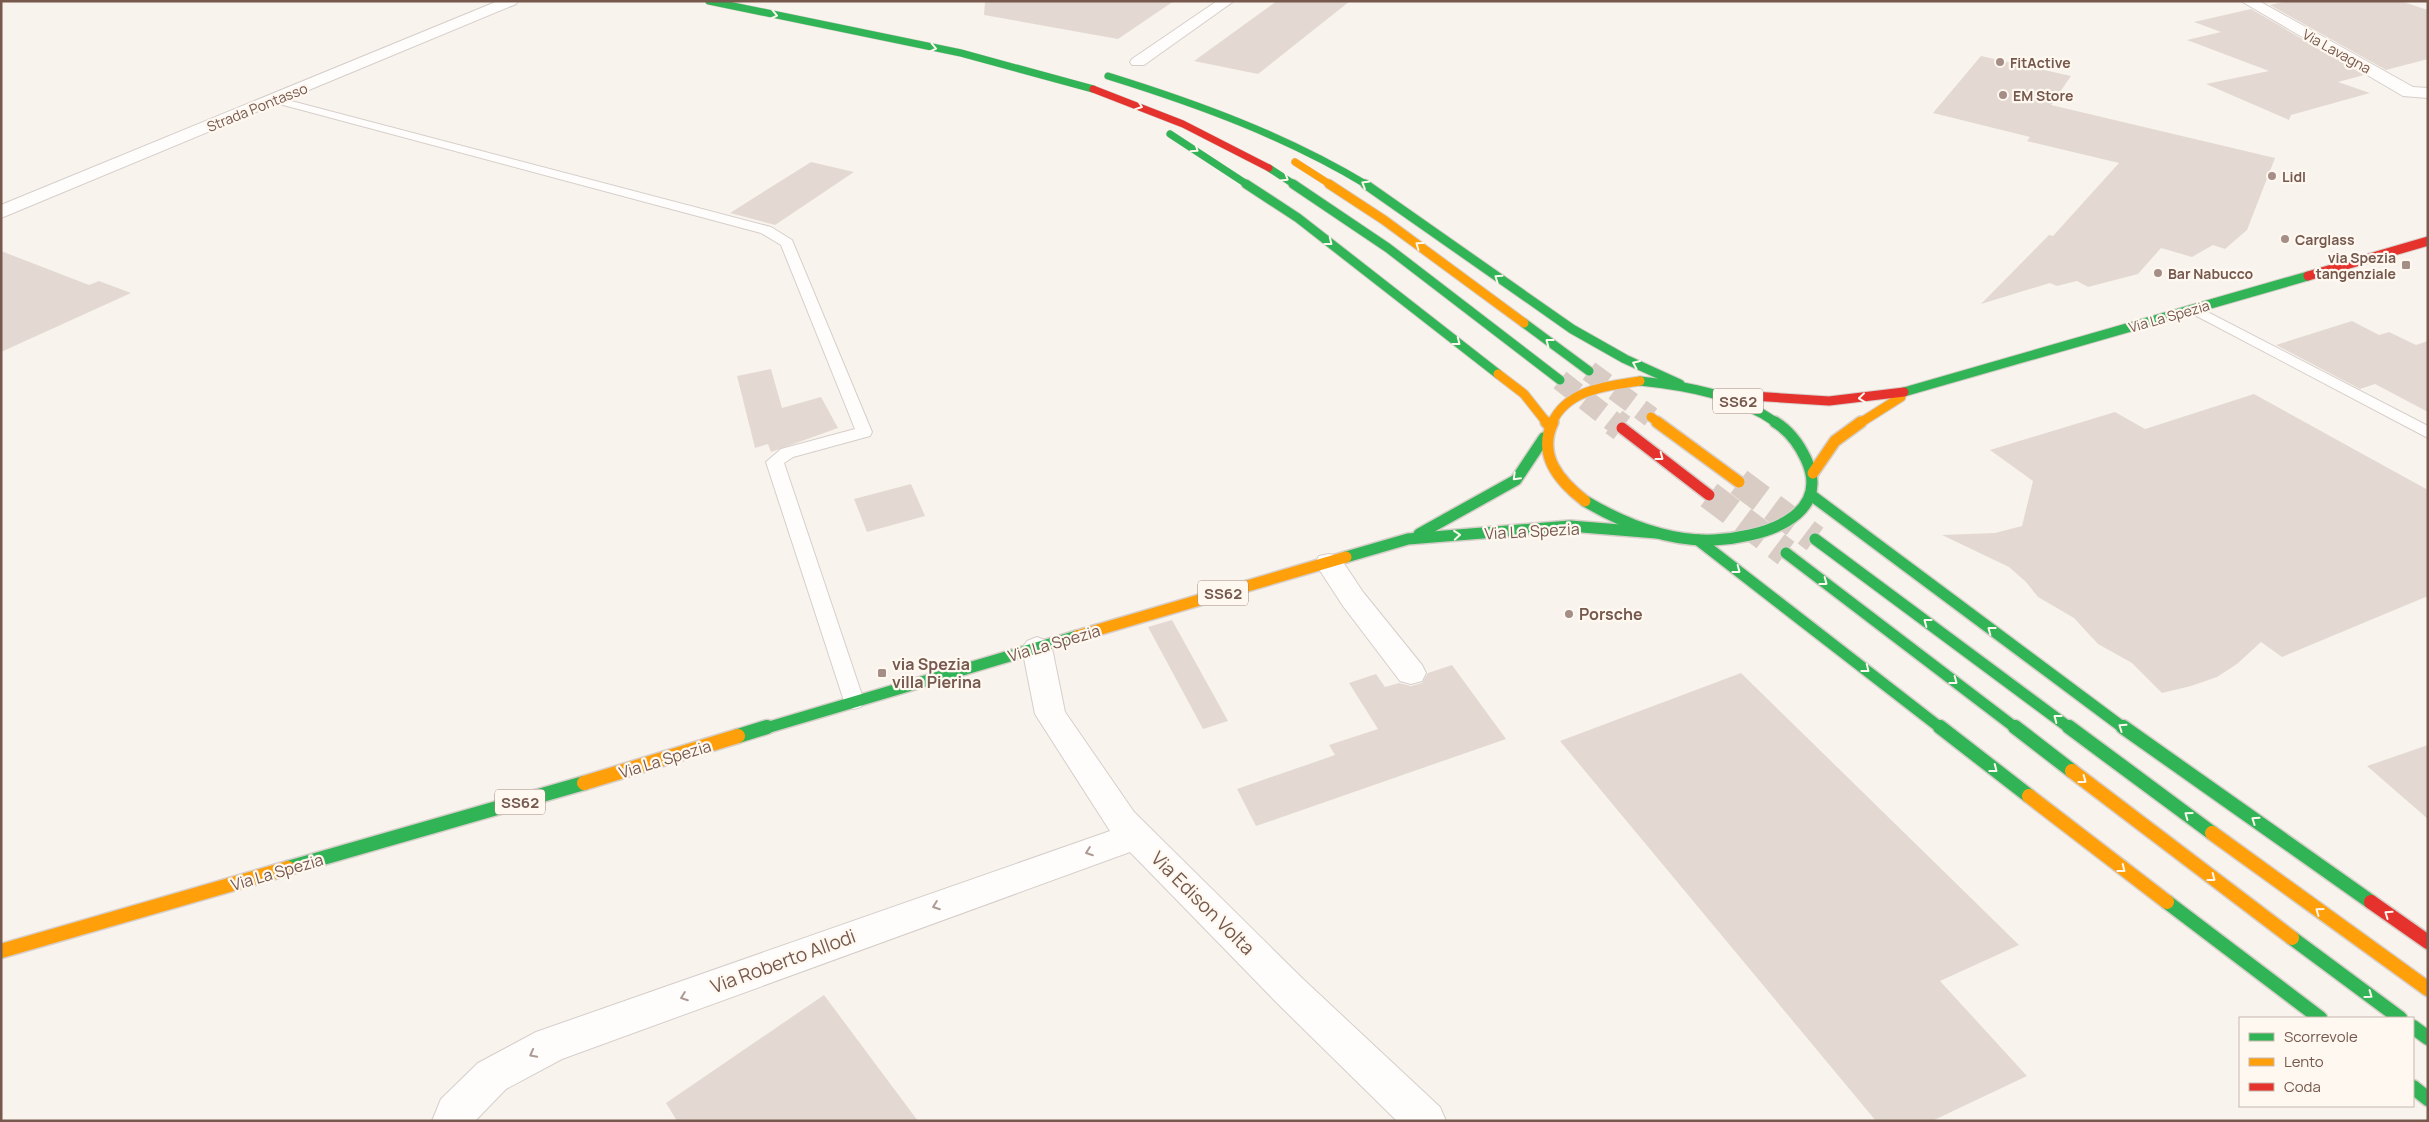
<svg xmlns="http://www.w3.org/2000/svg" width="2429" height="1122" font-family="Manrope,sans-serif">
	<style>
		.building { fill: #e3d9d2 }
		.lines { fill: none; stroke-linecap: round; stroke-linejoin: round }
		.highway-tunnel-far1 { stroke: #d8ccc5; stroke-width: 21; stroke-dasharray: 21 11; stroke-linecap: butt }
		.highway-tunnel { stroke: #d8ccc5; stroke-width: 28; stroke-dasharray: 28 14; stroke-linecap: butt }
		.lane-casing { stroke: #d6ceca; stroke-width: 2 }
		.street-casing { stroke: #d6ceca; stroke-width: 2 }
		.fast-far3-casing { stroke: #d7ceca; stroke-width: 8 }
		.fast-far2-casing { stroke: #d7ceca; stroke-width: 11 }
		.fast-far1-casing { stroke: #d7ceca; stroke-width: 14 }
		.fast-casing { stroke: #d7ceca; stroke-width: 17 }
		.slow-far3-casing { stroke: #d7ceca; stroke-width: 8 }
		.slow-far2-casing { stroke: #d7ceca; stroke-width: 11 }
		.slow-far1-casing { stroke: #d7ceca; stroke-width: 14 }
		.slow-casing { stroke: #d7ceca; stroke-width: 17 }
		.jam-far3-casing { stroke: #d7ceca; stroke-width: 8 }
		.jam-far2-casing { stroke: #d7ceca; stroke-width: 11 }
		.jam-far1-casing { stroke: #d7ceca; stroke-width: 14 }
		.jam-casing { stroke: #d7ceca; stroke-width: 17 }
		.lane { fill: #fefdfc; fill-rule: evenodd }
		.street { fill: #fefdfc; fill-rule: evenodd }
		.fast-far3 { stroke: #30b455; stroke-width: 7 }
		.fast-far2 { stroke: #30b455; stroke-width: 9 }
		.fast-far1 { stroke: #30b455; stroke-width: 11 }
		.fast { stroke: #30b455; stroke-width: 14 }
		.slow-far3 { stroke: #ff9f0a; stroke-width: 7 }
		.slow-far2 { stroke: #ff9f0a; stroke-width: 9 }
		.slow-far1 { stroke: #ff9f0a; stroke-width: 11 }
		.slow { stroke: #ff9f0a; stroke-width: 14 }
		.jam-far3 { stroke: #e5322d; stroke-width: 7 }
		.jam-far2 { stroke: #e5322d; stroke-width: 9 }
		.jam-far1 { stroke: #e5322d; stroke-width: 11 }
		.jam { stroke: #e5322d; stroke-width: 14 }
		.oneway { stroke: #fef8f0 }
		.oneway2 { stroke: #ac9a93 }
		.poi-dot { fill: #a48e85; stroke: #fef8f0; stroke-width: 2 }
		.labels { text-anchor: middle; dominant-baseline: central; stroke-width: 4.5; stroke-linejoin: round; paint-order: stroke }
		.far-street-label { font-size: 14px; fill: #76584d; stroke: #fef8f0 }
		.far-poi-label { font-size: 14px; font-weight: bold; fill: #76584d; stroke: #fef8f0; text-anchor: start }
		.shield { fill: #fef8f0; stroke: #9f887e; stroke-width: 1 }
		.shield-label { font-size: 15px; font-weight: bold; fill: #76584d }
		.street-label { font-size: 16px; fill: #76584d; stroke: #fef8f0 }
		.poi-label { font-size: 16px; font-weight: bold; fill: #76584d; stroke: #fef8f0; text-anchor: start }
		.near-street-label { font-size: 19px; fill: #76584d; stroke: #fef8f0 }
	</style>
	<rect width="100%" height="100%" fill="#f8f3ed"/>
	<g class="building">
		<polygon points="985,1 1174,1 1118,39 984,15"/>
		<polygon points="1277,1 1350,1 1258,74 1194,61"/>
		<polygon points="2287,1 2400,1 2428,10 2428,59 2386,70 2270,5"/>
		<polygon points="2251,9 2364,75 2338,82 2370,93 2291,115 2289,120 2206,84 2269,71 2187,40 2221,32 2194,22"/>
		<polygon points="1981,56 2071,76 2051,105 2275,158 2247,230 2225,249 2213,245 2192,257 2161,248 2138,274 2088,287 2077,281 2057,286 2050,283 1981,304 2049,235 2053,236 2119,163 2027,141 2030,137 1933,113"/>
		<polygon points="811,162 854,172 775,225 730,213"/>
		<polygon points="1,251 89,285 99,281 131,293 1,352"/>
		<polygon points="2352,321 2379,335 2389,332 2416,345 2428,341 2428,412 2375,384 2360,389 2276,345"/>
		<polygon points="771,369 782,408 821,397 838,428 771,452 768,444 755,448 737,376"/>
		<polygon points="2254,394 2428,490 2428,596 2282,657 2261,642 2237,664 2217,677 2191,686 2162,693 2132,663 2098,644 2074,618 2038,597 2026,582 2009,567 1942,535 1995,533 2022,526 2033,481 1990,450 2115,412 2145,429"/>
		<polygon points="911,484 925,516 867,532 854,499"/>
		<polygon points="1172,620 1228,721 1203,729 1148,627"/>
		<polygon points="1452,665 1506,739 1256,826 1237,789 1335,755 1329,745 1378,729 1349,683 1376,674 1385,687 1399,683 1411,686 1422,683 1428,673"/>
		<polygon points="1741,673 2019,945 1940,981 2027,1076 1932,1121 1876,1121 1560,741"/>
		<polygon points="2428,745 2428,819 2367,766"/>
		<polygon points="824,995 918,1121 677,1121 666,1103"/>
	</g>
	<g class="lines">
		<g class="highway-tunnel-far1">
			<polyline points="1589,371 1651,417"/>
			<polyline points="1560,380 1615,423"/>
		</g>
		<g class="highway-tunnel">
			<polyline points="1614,422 1622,428"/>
			<polyline points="1739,482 1815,539"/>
			<polyline points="1709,495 1786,553"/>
		</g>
		<g class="lane-casing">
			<g id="lane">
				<polygon points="276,97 771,227 792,240 872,432 870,436 793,457 784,463 864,701 861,707 854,709 847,707 844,701 766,462 781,449 855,429 781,245 761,233 272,102 272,98"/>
				<polygon points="2194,305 2428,426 2428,438 2189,312 2187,309 2189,306"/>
			</g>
		</g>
		<g class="street-casing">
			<g id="street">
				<polygon points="498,1 518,1 516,4 1,218 1,205"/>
				<polygon points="1217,1 1234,1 1144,65 1132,65 1130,62 1132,59"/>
				<polygon points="2241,1 2259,1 2413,87 2428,88 2428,98 2403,96"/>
				<polygon points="1329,554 1339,556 1363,592 1422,665 1426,673 1422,681 1411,684 1400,681 1343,606 1315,563 1319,556"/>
				<polygon points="1037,637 1047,641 1052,648 1065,712 1134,812 1303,979 1440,1107 1446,1121 1397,1121 1277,1003 1130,852 562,1059 506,1089 475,1121 432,1121 441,1099 478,1063 536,1032 1110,831 1035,714 1022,648 1027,641"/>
			</g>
		</g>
		<g class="fast-far3-casing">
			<g id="fast-far3">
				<polyline points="709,1 961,53 1093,89"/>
				<path d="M1108,76C1198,104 1286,136 1367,185"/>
				<polyline points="1170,134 1248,185"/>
				<polyline points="1269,168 1295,185"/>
			</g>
		</g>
		<g class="fast-far2-casing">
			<g id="fast-far2">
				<polyline points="1246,184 1298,218 1498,374"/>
				<polyline points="1293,184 1388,248 1560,380"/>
				<polyline points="1365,184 1572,329 1625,359 1680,384"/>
				<polyline points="1524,323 1589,371"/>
				<path d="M1640,381C1688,386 1737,395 1777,423"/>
				<polyline points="1904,392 2308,276"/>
			</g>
		</g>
		<g class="fast-far1-casing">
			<g id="fast-far1">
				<polyline points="1811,495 2125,729"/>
				<path d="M1585,501C1624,524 1668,542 1714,540C1757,538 1834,519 1806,459C1799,444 1790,431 1775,422"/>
				<polyline points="1419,534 1516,480 1544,438"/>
				<polyline points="1815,539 2071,729"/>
				<polyline points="1698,540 1942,729"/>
				<polyline points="1786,553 2017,729"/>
				<polyline points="1346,557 1408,539 1570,526 1657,533"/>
				<polyline points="763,729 1077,636"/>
			</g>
		</g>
		<g class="fast-casing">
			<g id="fast">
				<polyline points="1940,727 2029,796"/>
				<polyline points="2015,727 2072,771"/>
				<polyline points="2069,727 2212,833"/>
				<polyline points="2123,727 2371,902"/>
				<polyline points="738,736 767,727"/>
				<polyline points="288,868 584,783"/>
				<polyline points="2167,902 2320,1018"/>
				<polyline points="2292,938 2400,1018"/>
				<polyline points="2413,1027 2428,1038"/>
				<polyline points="2413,1087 2428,1099"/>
			</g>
		</g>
		<g class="slow-far3-casing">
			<polyline id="slow-far3" points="1295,162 1331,185"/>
		</g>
		<g class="slow-far2-casing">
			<g id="slow-far2">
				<polyline points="1329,184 1384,220 1524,323"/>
				<polyline points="1498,374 1524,394 1547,423"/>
				<polyline points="1651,417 1659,423"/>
				<path d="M1552,423C1567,389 1608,386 1640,381"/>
				<polyline points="1860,423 1901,397"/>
			</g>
		</g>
		<g class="slow-far1-casing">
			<g id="slow-far1">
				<polyline points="1546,422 1549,425"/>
				<path d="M1553,422C1537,455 1559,481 1585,501"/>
				<polyline points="1657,422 1739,482"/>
				<polyline points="1813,473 1835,441 1861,422"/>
				<polyline points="1077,636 1346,557"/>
			</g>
		</g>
		<g class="slow-casing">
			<g id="slow">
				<polyline points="2072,771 2292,938"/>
				<polyline points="584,783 738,736"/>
				<polyline points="2029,796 2167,902"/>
				<polyline points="2212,833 2428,989"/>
				<polyline points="1,951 288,868"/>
			</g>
		</g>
		<g class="jam-far3-casing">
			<polyline id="jam-far3" points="1093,89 1183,124 1269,168"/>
		</g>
		<g class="jam-far2-casing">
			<g id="jam-far2">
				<polyline points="2308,276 2428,241"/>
				<polyline points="1721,394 1829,401 1904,392"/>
			</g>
		</g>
		<g class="jam-far1-casing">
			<polyline id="jam-far1" points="1622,428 1709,495"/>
		</g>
		<g class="jam-casing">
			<polyline id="jam" points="2371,902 2428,942"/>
		</g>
		<use href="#lane" class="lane"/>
		<use href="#street" class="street"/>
		<use href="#fast-far3" class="fast-far3"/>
		<use href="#fast-far2" class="fast-far2"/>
		<use href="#fast-far1" class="fast-far1"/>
		<use href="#fast" class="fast"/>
		<use href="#slow-far3" class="slow-far3"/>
		<use href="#slow-far2" class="slow-far2"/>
		<use href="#slow-far1" class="slow-far1"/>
		<use href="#slow" class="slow"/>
		<use href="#jam-far3" class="jam-far3"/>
		<use href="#jam-far2" class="jam-far2"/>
		<use href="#jam-far1" class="jam-far1"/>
		<use href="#jam" class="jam"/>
	</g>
	<defs><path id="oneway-chevron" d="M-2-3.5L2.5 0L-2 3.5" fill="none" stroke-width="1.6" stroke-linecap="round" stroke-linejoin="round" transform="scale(1.25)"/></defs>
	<g class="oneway">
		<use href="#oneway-chevron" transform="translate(774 15) rotate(12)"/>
		<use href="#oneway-chevron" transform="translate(933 48) rotate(12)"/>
		<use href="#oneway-chevron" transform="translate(1139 106) rotate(20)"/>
		<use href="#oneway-chevron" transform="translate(1195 149) rotate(34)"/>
		<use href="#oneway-chevron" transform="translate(1285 178) rotate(32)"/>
		<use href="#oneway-chevron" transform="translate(1365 184) rotate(-149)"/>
		<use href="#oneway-chevron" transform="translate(1329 242) rotate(38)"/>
		<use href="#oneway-chevron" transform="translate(1419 245) rotate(-144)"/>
		<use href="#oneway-chevron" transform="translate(1498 278) rotate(-145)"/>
		<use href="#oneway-chevron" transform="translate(1457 342) rotate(38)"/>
		<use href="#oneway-chevron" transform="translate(1549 342) rotate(-143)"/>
		<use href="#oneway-chevron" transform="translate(1636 364) rotate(-156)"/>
		<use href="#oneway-chevron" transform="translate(1862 398) rotate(174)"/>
		<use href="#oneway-chevron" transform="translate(1660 457) rotate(37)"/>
		<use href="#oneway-chevron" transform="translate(1516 477) rotate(135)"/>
		<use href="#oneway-chevron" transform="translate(1457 535) rotate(-5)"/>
		<use href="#oneway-chevron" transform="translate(1737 570) rotate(37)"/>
		<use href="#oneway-chevron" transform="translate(1824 582) rotate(37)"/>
		<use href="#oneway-chevron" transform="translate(1927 622) rotate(-143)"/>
		<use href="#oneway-chevron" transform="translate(1991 630) rotate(-143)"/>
		<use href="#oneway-chevron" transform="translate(1866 669) rotate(38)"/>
		<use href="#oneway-chevron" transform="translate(1954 681) rotate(37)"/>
		<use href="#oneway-chevron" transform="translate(2057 718) rotate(-143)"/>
		<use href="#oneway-chevron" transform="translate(2122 727) rotate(-145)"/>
		<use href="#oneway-chevron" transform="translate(1994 769) rotate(38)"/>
		<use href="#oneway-chevron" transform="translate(2083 780) rotate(37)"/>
		<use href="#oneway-chevron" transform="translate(2188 815) rotate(-144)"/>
		<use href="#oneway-chevron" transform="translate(2255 820) rotate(-145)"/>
		<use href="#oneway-chevron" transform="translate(2122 869) rotate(38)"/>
		<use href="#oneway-chevron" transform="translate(2212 878) rotate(37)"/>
		<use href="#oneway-chevron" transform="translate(2319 911) rotate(-144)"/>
		<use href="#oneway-chevron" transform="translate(2388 914) rotate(-145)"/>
		<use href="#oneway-chevron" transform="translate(2369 995) rotate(36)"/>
	</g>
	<g class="oneway2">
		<use href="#oneway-chevron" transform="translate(1089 852) rotate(160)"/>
		<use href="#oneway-chevron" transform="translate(936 906) rotate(160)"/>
		<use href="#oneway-chevron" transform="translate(684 997) rotate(160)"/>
		<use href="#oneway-chevron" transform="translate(533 1054) rotate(152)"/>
	</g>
	<g class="poi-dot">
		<circle cx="2000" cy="62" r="5"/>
		<circle cx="2003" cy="95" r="5"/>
		<circle cx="2272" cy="176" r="5"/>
		<circle cx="2285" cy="239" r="5"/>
		<rect x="2401" y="260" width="10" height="10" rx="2.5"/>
		<circle cx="2158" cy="273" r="5"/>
		<circle cx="1569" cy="614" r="5"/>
		<rect x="877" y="668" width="10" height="10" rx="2.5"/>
	</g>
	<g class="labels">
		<g class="far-street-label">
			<text transform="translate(2337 51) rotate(29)">Via Lavagna</text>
			<text transform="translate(257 107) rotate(-22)">Strada Pontasso</text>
			<text transform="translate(2169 316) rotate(-16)">Via La Spezia</text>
		</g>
		<g class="far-poi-label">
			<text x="2010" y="62">FitActive</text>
			<text x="2013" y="95">EM Store</text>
			<text x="2282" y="176">Lidl</text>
			<text x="2295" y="239">Carglass</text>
			<text x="2396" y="257" text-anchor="end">via Spezia<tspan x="2396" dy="16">tangenziale</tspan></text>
			<text x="2168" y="273">Bar Nabucco</text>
		</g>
		<g class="shield">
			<rect x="1713" y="388.5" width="50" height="25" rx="4"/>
			<rect x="1198" y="580.5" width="50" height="25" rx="4"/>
			<rect x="495" y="789.5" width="50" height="25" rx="4"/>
		</g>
		<g class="shield-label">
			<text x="1738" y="401">SS62</text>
			<text x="1223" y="593">SS62</text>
			<text x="520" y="802">SS62</text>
		</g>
		<g class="street-label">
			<text transform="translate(1532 531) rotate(-3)">Via La Spezia</text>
			<text transform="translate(1054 643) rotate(-16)">Via La Spezia</text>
			<text transform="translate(665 759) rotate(-17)">Via La Spezia</text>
			<text transform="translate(277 872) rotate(-16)">Via La Spezia</text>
		</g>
		<g class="poi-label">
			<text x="1579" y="614">Porsche</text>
			<text x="892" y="664">via Spezia<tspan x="892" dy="18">villa Pierina</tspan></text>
		</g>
		<g class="near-street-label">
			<text transform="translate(1203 903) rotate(45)">Via Edison Volta</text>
			<text transform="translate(783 961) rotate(-20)">Via Roberto Allodi</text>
		</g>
	</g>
	<rect width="2429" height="1122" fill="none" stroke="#76584d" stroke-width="5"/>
	<rect x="2239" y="1017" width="175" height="90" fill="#fef8f0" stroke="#c8b8af"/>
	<rect x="2249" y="1033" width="25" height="8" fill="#30b455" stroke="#c8b8af"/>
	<text x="2284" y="1042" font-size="15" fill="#76584d">Scorrevole</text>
	<rect x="2249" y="1058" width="25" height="8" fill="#ff9f0a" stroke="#c8b8af"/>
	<text x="2284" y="1067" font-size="15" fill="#76584d">Lento</text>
	<rect x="2249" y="1083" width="25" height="8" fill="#e5322d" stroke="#c8b8af"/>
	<text x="2284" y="1092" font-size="15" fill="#76584d">Coda</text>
</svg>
